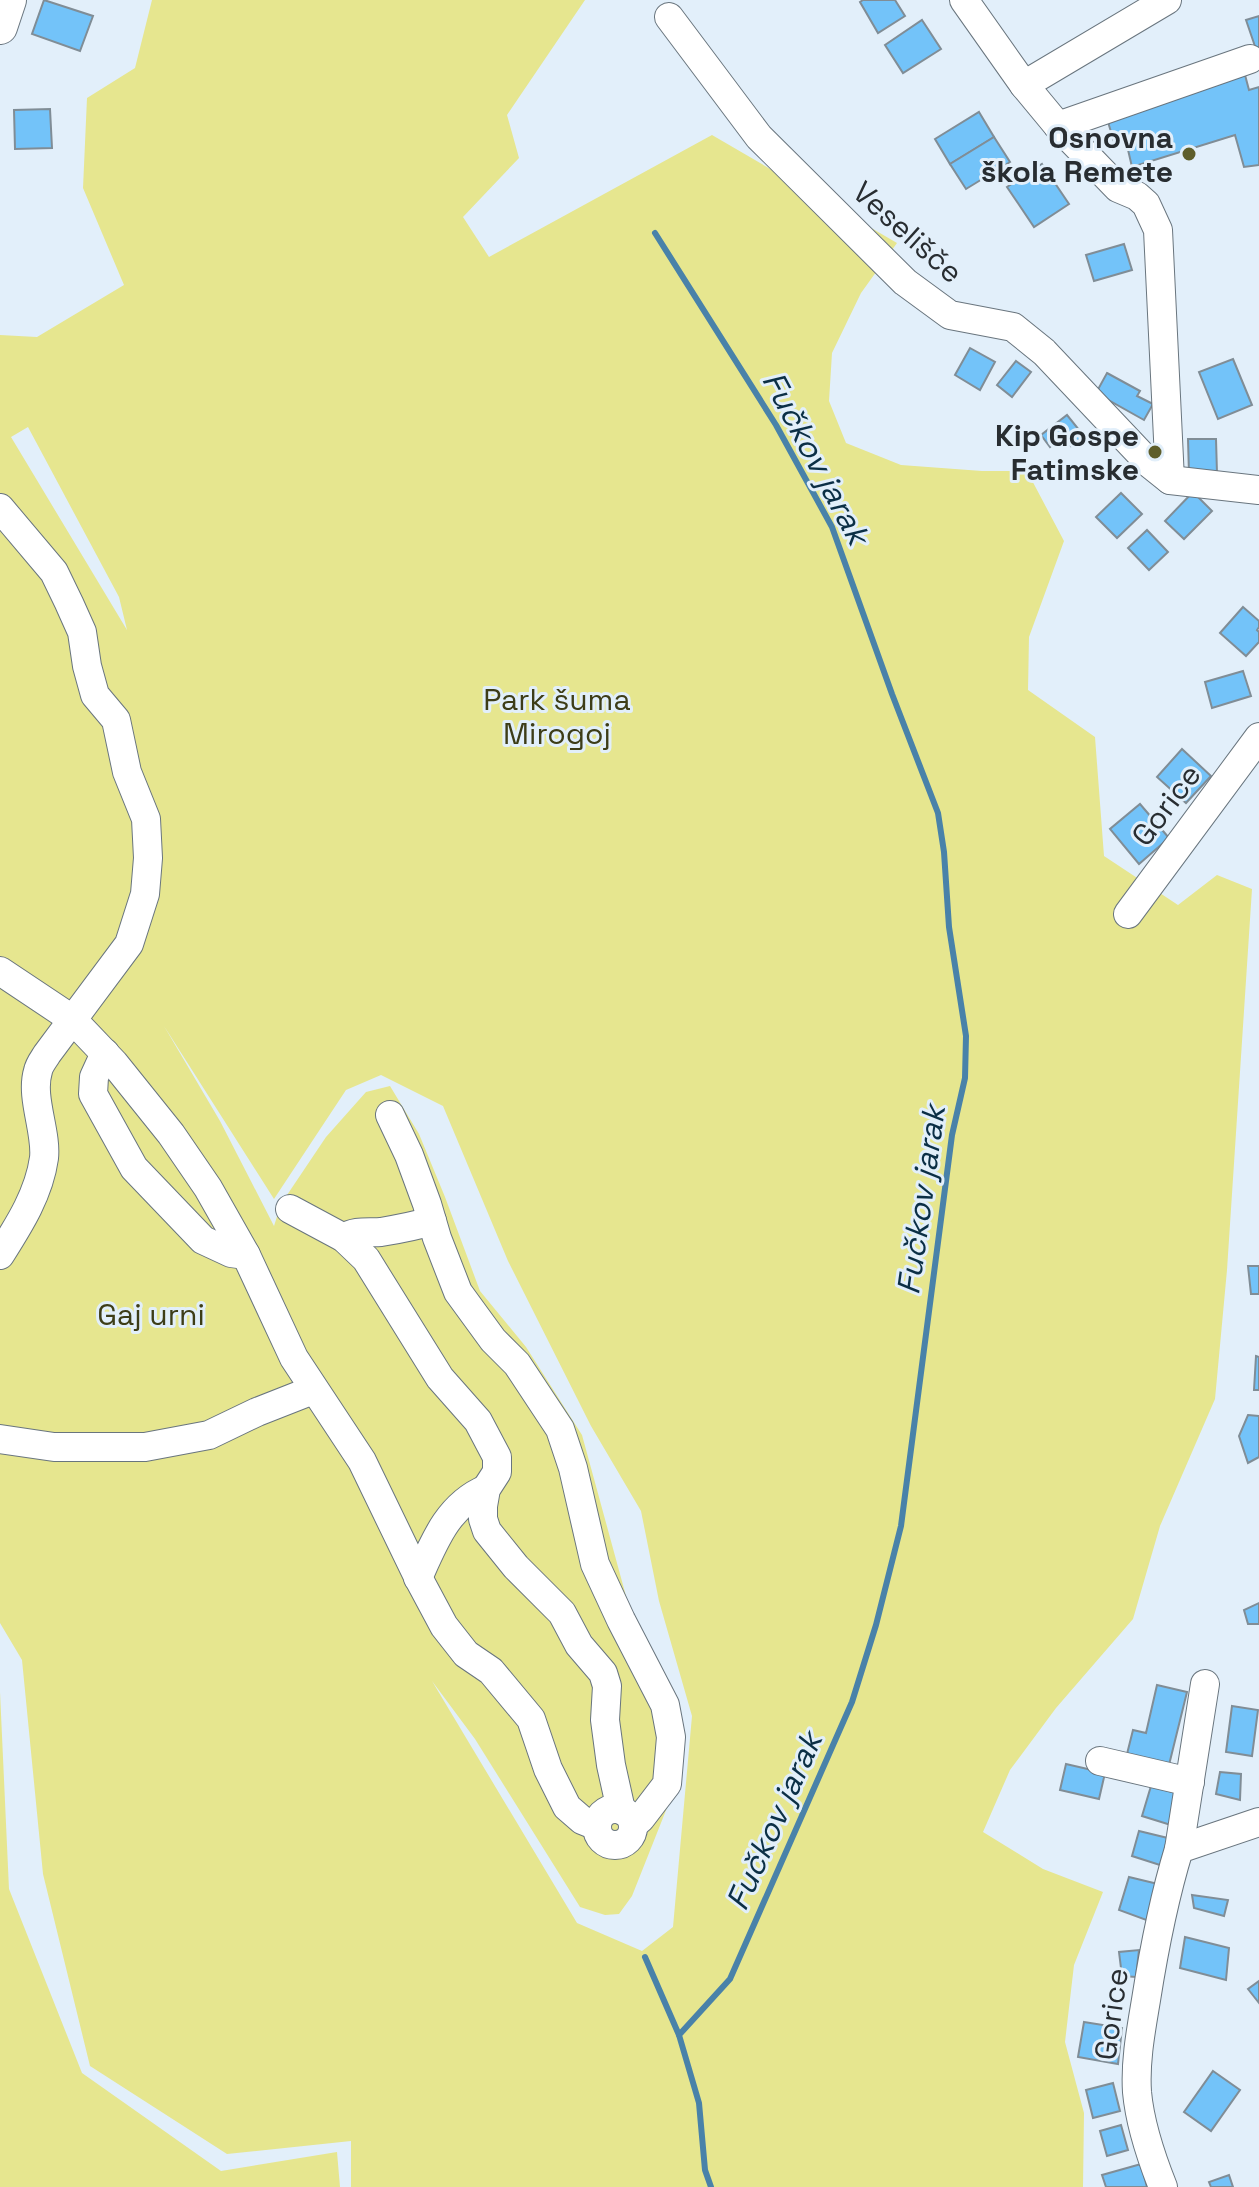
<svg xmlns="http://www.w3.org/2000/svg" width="1259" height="2187" font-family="'Space Grotesk',sans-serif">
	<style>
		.green { fill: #e6e68f; fill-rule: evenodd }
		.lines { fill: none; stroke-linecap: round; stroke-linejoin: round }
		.stream { stroke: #4982a9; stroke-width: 6 }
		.building { fill: #73c3f9; stroke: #808d96; stroke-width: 2 }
		.minor-casing { stroke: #69757e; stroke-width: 30 }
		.major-casing { stroke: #69757e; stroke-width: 36 }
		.minor { stroke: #fff; stroke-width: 28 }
		.major { stroke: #fff; stroke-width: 34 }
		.poi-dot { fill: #5e5e2b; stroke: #e2effa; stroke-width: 3 }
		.labels { text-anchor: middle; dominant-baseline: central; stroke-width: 6; stroke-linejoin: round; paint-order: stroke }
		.poi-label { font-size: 30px; font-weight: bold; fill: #282d31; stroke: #e2effa; text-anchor: end }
		.street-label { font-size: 30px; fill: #282d31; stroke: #e2effa }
		.park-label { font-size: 30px; fill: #3d3d17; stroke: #e2effa }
		.water-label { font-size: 32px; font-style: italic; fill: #0b2f45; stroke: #e2effa }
	</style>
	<rect width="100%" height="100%" fill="#e2effa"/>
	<g class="green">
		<path d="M152,0H585L507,115L519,158L463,217L489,257L712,135L897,243L861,293L832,353L829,401L846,443L901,465L982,471H1027L1064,541L1029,637L1028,690L1095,737L1104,856L1178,905L1217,875L1252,889L1227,1270L1215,1399L1160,1526L1133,1619L1056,1708L1010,1770L983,1832L1043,1869L1103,1892L1074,1965L1065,2042L1084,2113L1083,2187H351V2141L227,2154L90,2066L43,1874L22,1660L0,1623V335L37,337L124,285L83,188L87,98L135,68ZM28,427L119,597L127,630L11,437ZM164,1026L274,1199L346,1090L381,1075L443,1106L508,1261L591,1426L641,1511L659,1601L692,1716L673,1927L642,1951L577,1923L432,1681L475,1739L580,1907L605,1915L619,1914L632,1896L680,1775L635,1629L582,1435L526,1347L480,1291L445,1197L419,1134L390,1086L366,1092L326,1137L281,1204L274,1226L220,1121Z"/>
		<polygon points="0,1692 9,1889 82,2073 221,2171 337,2152 340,2187 0,2187"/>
	</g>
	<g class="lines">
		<g class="stream">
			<polyline points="655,233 776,425 832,527 892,694 938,813 944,852 949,927 966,1036 965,1078 952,1135 901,1526 876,1625 852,1702 730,1979 679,2035 699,2103 705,2170 711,2187"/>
			<polyline points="645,1957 679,2035"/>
		</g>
	</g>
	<g class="building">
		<polygon points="44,0 93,16 80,51 32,34"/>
		<polygon points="863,0 895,0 905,16 878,33 860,2"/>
		<polygon points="1259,16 1259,58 1246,20"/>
		<polygon points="922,20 941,49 903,73 885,45"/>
		<polygon points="1245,75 1249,90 1259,87 1259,165 1244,167 1235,135 1132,167 1126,141 1115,145 1108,122"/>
		<polygon points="50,109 52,148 15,149 14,110"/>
		<polygon points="979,112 994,137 950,164 935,139"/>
		<polygon points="994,137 1010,162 966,189 950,164"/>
		<polygon points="1042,164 1069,204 1034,227 1007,187"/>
		<polygon points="1124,244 1132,270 1094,281 1086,255"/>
		<polygon points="970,348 995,362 980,390 955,375"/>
		<polygon points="1233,359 1252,405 1218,419 1199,372"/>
		<polygon points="1016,361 1031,372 1012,397 997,385"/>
		<polygon points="1107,373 1140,391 1137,396 1153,404 1144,420 1096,393"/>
		<polygon points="1067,415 1084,436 1071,446 1063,436 1050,447 1041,435"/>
		<polygon points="1188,439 1216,439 1217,473 1189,474"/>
		<polygon points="1193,492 1212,511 1184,539 1165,521"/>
		<polygon points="1121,493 1142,514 1117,538 1096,517"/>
		<polygon points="1147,530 1168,552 1149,570 1128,548"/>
		<polygon points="1243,607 1259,621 1259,627 1257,630 1259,632 1259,642 1246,656 1220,633"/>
		<polygon points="1243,671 1251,696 1212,708 1205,682"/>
		<polygon points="1182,749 1211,776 1186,803 1157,777"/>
		<polygon points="1140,804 1169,838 1139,864 1110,829"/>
		<polygon points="1248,1266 1259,1266 1259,1294 1251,1294"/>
		<polygon points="1256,1356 1259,1357 1259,1390 1254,1390"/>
		<polygon points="1248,1415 1259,1416 1259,1457 1248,1463 1239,1436"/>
		<polygon points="1259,1603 1259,1624 1248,1624 1244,1610"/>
		<polygon points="1157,1685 1187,1692 1167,1773 1125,1762 1133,1730 1146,1733"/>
		<polygon points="1232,1706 1258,1710 1252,1756 1226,1752"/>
		<polygon points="1066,1764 1105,1773 1099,1799 1060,1790"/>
		<polygon points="1220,1772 1241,1774 1240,1800 1216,1794"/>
		<polygon points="1151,1786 1183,1795 1174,1826 1142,1816"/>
		<polygon points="1139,1831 1172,1839 1163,1866 1132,1856"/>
		<polygon points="1129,1877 1158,1884 1149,1921 1119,1910"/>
		<polygon points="1192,1895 1228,1900 1224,1916 1194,1908"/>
		<polygon points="1185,1937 1229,1948 1226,1980 1180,1968"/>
		<polygon points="1139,1950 1136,1977 1122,1976 1119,1952"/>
		<polygon points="1259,1981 1259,2003 1248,1989"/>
		<polygon points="1084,2022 1122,2028 1118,2064 1078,2057"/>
		<polygon points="1213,2071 1240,2090 1211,2131 1184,2112"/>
		<polygon points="1113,2083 1120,2111 1093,2118 1086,2090"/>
		<polygon points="1121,2125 1128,2150 1107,2156 1100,2131"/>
		<polygon points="1141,2164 1147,2187 1106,2187 1102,2175"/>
		<polygon points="1229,2175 1233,2187 1211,2187 1209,2182"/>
	</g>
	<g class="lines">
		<g class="minor-casing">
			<g id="minor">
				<polyline points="964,0 1024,85 1058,126 1118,188 1137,196 1146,204 1158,230 1170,480"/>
				<polyline points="669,17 759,137 905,282 950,315 1013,327 1044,352 1150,464 1170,480 1259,490"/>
				<polyline points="1024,85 1167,0"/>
				<polyline points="1058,126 1250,59"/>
				<path d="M0,508L54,572L69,603L82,632L87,666L95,695L116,720L127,772L146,819L148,858L145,894L129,944L47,1054C44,1059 39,1065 38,1071C30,1097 47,1132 44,1158C39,1194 19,1225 0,1255"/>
				<polyline points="1128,914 1259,737"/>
				<polyline points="0,971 72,1019 114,1063 171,1134 208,1188 246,1255 294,1358 362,1461 421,1583 444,1626 466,1654 491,1671 531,1719 548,1769 567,1807 582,1820 597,1826"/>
				<polyline points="105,1053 94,1077 93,1094 134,1168 203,1240 231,1253 246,1255"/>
				<polyline points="390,1115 409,1155 427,1204 437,1238 458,1292 493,1340 517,1364 560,1429 573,1468 595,1564 621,1620 665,1705 671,1737 667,1784 641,1818 634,1824"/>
				<polyline points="290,1209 344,1238 366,1259 440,1378 478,1421 497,1457 497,1472 486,1489 483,1506 483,1519 487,1531 516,1567 562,1613 579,1645 603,1673 607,1686 605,1720 611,1765 621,1810"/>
				<path d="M344,1238C355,1230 369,1233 381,1232C399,1229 415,1226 432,1221"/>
				<polyline points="0,1439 54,1447 145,1447 209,1435 257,1412 313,1390"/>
				<path d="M418,1578C434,1542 448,1505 486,1489"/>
				<polyline points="1100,1761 1190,1782"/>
				<circle cx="615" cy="1827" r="18"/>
				<polyline points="1179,1849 1205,1684"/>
				<path d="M1163,2187C1151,2157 1140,2125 1137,2092C1135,2061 1141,2030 1146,2000C1154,1949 1164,1898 1179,1849L1259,1822"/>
			</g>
		</g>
		<g class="major-casing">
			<polyline id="major" points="0,27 9,0"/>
		</g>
		<use href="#minor" class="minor"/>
		<use href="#major" class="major"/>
	</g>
	<g class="poi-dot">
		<circle cx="1189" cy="154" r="8"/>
		<circle cx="1155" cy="452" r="8"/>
	</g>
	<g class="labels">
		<g class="poi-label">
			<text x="1173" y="137">Osnovna<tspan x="1173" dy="34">škola Remete</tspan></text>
			<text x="1139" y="435">Kip Gospe<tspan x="1139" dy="34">Fatimske</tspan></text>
		</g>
		<g class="street-label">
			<text transform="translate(908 232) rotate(42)">Veselišče</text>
			<text transform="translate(1166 805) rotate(-53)">Gorice</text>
			<text transform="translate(1111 2014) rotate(-82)">Gorice</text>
		</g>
		<g class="park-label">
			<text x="557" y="699">Park šuma<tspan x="557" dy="34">Mirogoj</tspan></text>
			<text x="151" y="1314">Gaj urni</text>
		</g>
		<g class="water-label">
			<text transform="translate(816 458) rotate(62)">Fučkov jarak</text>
			<text transform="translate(921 1200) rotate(-82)">Fučkov jarak</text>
			<text transform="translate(774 1821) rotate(-66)">Fučkov jarak</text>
		</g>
	</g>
</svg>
